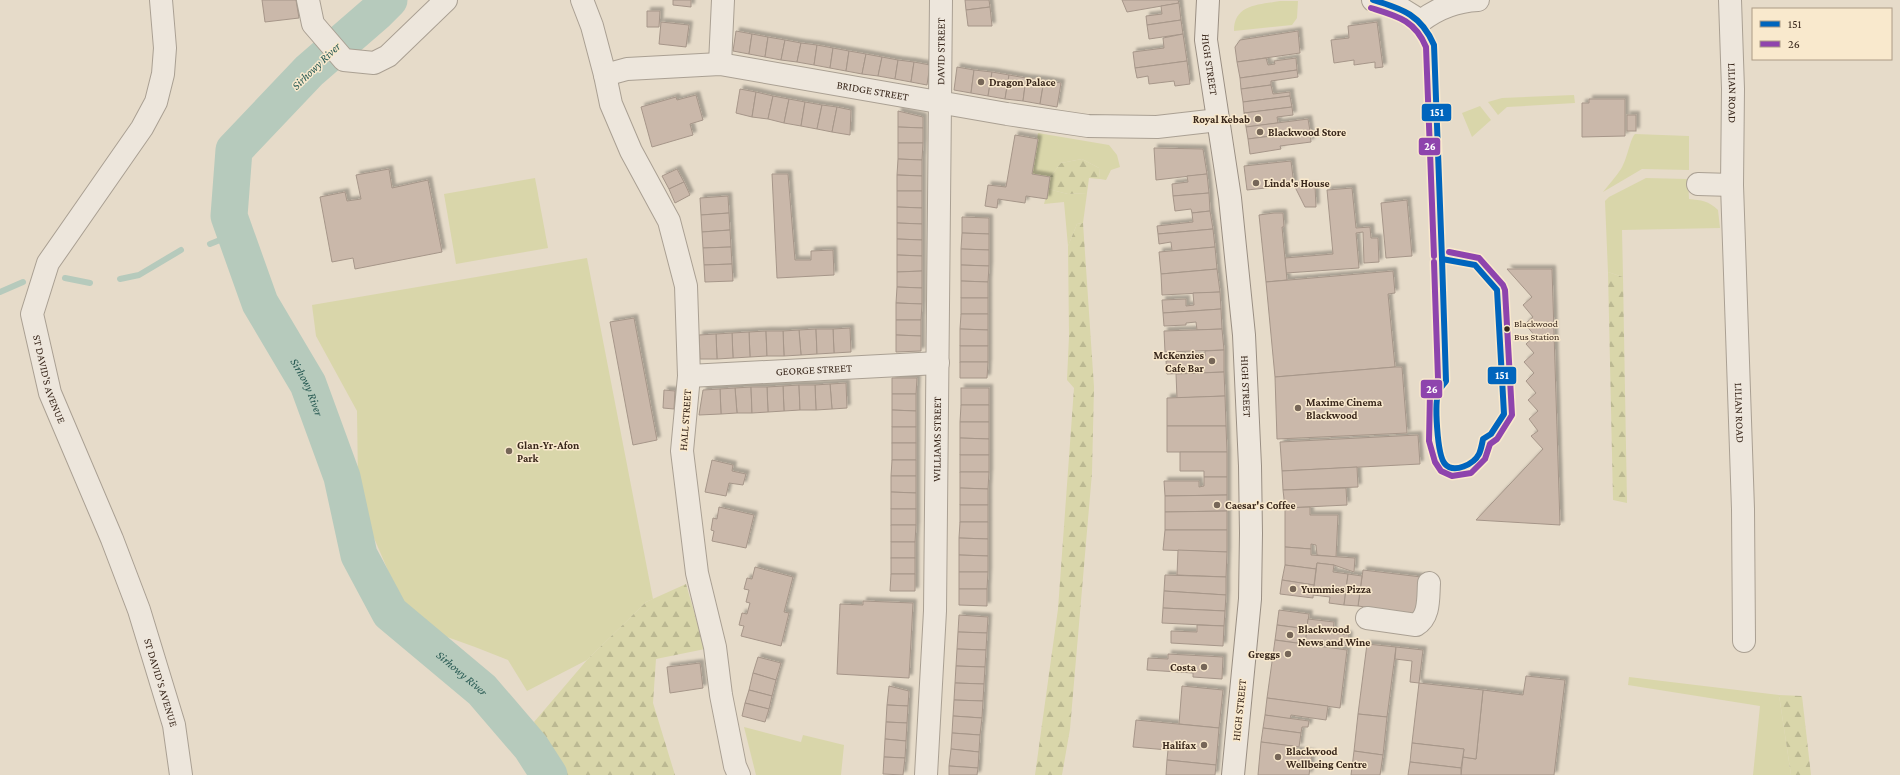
<svg xmlns="http://www.w3.org/2000/svg" width="1900" height="775" font-family="'Crimson Pro',serif">
	<style>
		.green { fill: #d9d6aa }
		.forest { fill: url(#forest-firs) }
		.lines { fill: none; stroke-linecap: round; stroke-linejoin: round }
		.stream { stroke: #b6cabc; stroke-width: 6 }
		.river { stroke: #b6cabc; stroke-width: 37 }
		.building { fill: #cab8aa; stroke: #a69689; filter: url(#shadow) }
		.street-casing { stroke: #aaa093; stroke-width: 24 }
		.secondary-casing { stroke: #9a8f83; stroke-width: 24 }
		.street { stroke: #ede6dc; stroke-width: 22 }
		.secondary { stroke: #ede6dc; stroke-width: 22 }
		.bus-1-casing { stroke: #f9e9cd; stroke-width: 9 }
		.bus-2-casing { stroke: #f9e9cd; stroke-width: 9 }
		.bus-1 { stroke: #0065bd; stroke-width: 6 }
		.bus-2 { stroke: #8e44ad; stroke-width: 6 }
		.poi-dot { fill: #766658; stroke: #f9e9cd; stroke-width: 1.5 }
		.bus-dot { fill: #39271b; stroke: #f9e9cd; stroke-width: 1.5 }
		.labels { text-anchor: middle; dominant-baseline: central; stroke-width: 3; stroke-linejoin: round; paint-order: stroke }
		.bus-label { font-size: 10px; fill: #39271b; stroke: #f9e9cd; text-anchor: start }
		.street-label { font-size: 11px; fill: #39271b; stroke: #f9e9cd }
		.poi-label { font-size: 11px; font-weight: bold; fill: #39271b; stroke: #f9e9cd; text-anchor: start }
		.water-label { font-size: 12px; font-style: italic; fill: #285a53; stroke: #f9e9cd }
		.line-badge { stroke: #f9e9cd; stroke-width: 1.5 }
		.badge-label { font-size: 11px; text-anchor: middle; font-weight: bold; fill: #fff }
	</style>
	<defs>
		<pattern id="forest-firs" width="22" height="20" patternUnits="userSpaceOnUse"><rect width="22" height="20" fill="#d9d6aa"/><path d="M5 1l3.5 6h-7zM16 11l3.5 6h-7z" fill="#bbb892"/></pattern>
		<filter id="shadow"><feDropShadow dx="3.5" dy="-3.5" stdDeviation="1" flood-color="#0004"/></filter>
	</defs>
	<rect width="100%" height="100%" fill="#e6dbc9"/>
	<g class="green">
		<path d="M1280,1H1298L1297,18L1292,25L1234,31C1234,4 1259,5 1280,1Z"/>
		<polygon points="1574,95 1575,103 1507,107 1498,115 1488,102 1502,98"/>
		<polygon points="1480,106 1491,120 1472,137 1462,113"/>
		<polygon points="1038,133 1109,145 1117,155 1120,167 1111,170 1106,180 1100,179 1099,168 1082,159 1061,163 1050,177 1032,174"/>
		<path d="M1635,134L1689,136V170L1642,169L1603,192C1609,184 1616,177 1621,169C1627,160 1630,139 1635,134Z"/>
		<polygon points="535,178 548,248 456,264 444,194"/>
		<path d="M1646,178L1688,179L1689,199C1701,200 1709,201 1718,210L1720,228L1622,230L1623,277L1608,272L1605,201L1609,197Z"/>
		<polygon points="1048,189 1068,194 1087,193 1083,223 1077,224 1068,246 1064,202 1044,204"/>
		<polygon points="587,258 653,599 646,602 587,660 527,691 508,660 475,647 411,624 371,531 358,482 357,411 316,336 312,305"/>
		<polygon points="1629,677 1779,695 1791,775 1753,775 1760,706 1628,685"/>
		<polygon points="744,727 801,742 803,735 844,745 841,775 756,775"/>
	</g>
	<g class="forest">
		<polygon points="1082,159 1099,168 1100,179 1089,178 1087,193 1068,194 1048,189 1050,177 1061,163"/>
		<polygon points="1083,223 1094,387 1092,473 1070,729 1062,775 1035,775 1058,609 1074,388 1067,380 1069,336 1068,246 1077,224"/>
		<polygon points="1608,272 1623,277 1627,503 1613,500"/>
		<polygon points="686,584 705,649 656,659 653,703 675,775 564,775 534,722 587,660 646,602"/>
		<polygon points="1779,695 1802,696 1811,775 1791,775"/>
	</g>
	<g class="lines">
		<g class="stream">
			<polyline points="210,244 235,234"/>
			<polyline points="65,278 90,283"/>
			<polyline points="120,279 139,275 181,250"/>
			<polyline points="0,292 23,282"/>
		</g>
		<path class="river" id="s1" d="M389,0L377,12L309,71L234,150L229,216L260,303L308,384L342,477L359,555L390,613L482,690L531,747L549,775"/>
	</g>
	<g class="building">
		<polygon points="262,0 296,0 299,18 265,22"/>
		<polygon points="673,0 691,0 691,7 673,5"/>
		<polygon points="965,0 989,0 990,7 966,10"/>
		<polygon points="1122,0 1178,0 1179,3 1127,12"/>
		<polygon points="1179,3 1181,20 1147,25 1146,16 1162,14 1161,6"/>
		<polygon points="990,7 992,26 968,26 966,10"/>
		<polygon points="647,11 660,11 659,27 647,27"/>
		<polygon points="1181,20 1183,34 1149,39 1147,25"/>
		<polygon points="661,22 689,25 686,47 659,44"/>
		<polygon points="1377,22 1383,67 1375,68 1375,62 1354,65 1354,60 1334,63 1331,40 1349,38 1348,26"/>
		<polygon points="736,31 752,34 749,54 733,51"/>
		<polygon points="1298,31 1300,53 1237,62 1235,47 1240,40"/>
		<polygon points="752,34 768,37 765,57 749,54"/>
		<polygon points="1183,34 1187,61 1135,68 1133,52 1164,48 1163,38"/>
		<polygon points="768,37 785,40 781,60 765,57"/>
		<polygon points="785,40 801,43 797,62 781,60"/>
		<polygon points="801,43 817,45 814,65 797,62"/>
		<polygon points="817,45 833,48 830,68 814,65"/>
		<polygon points="833,48 849,51 846,71 830,68"/>
		<polygon points="849,51 866,54 862,74 846,71"/>
		<polygon points="866,54 882,57 878,76 862,74"/>
		<polygon points="882,57 898,60 895,79 878,76"/>
		<polygon points="1266,58 1268,65 1275,64 1274,61 1296,58 1297,70 1240,78 1237,62"/>
		<polygon points="898,60 914,62 911,82 895,79"/>
		<polygon points="1187,61 1190,84 1175,86 1174,81 1149,84 1148,76 1137,78 1135,68"/>
		<polygon points="914,62 930,65 927,85 911,82"/>
		<polygon points="957,67 974,70 971,93 954,90"/>
		<polygon points="974,70 992,72 988,96 971,93"/>
		<polygon points="1297,70 1298,77 1271,81 1271,85 1241,89 1240,78"/>
		<polygon points="992,72 1009,75 1005,99 988,96"/>
		<polygon points="1009,75 1026,78 1023,101 1005,99"/>
		<polygon points="1026,78 1044,80 1040,104 1023,101"/>
		<polygon points="1044,80 1061,83 1057,107 1040,104"/>
		<polygon points="1271,85 1273,94 1290,92 1290,96 1243,102 1241,89"/>
		<polygon points="740,89 756,92 752,117 736,113"/>
		<polygon points="756,92 773,96 768,119 752,117"/>
		<polygon points="696,95 703,120 690,124 693,135 652,147 641,107 676,97 677,100"/>
		<polygon points="773,96 789,99 784,123 768,119"/>
		<polygon points="1290,96 1292,107 1244,113 1243,102"/>
		<polygon points="789,99 805,102 801,126 784,123"/>
		<polygon points="1589,99 1625,99 1625,136 1582,137 1582,103 1589,103"/>
		<polygon points="805,102 822,105 817,129 801,126"/>
		<polygon points="822,105 837,107 832,132 817,129"/>
		<polygon points="837,107 851,110 850,135 832,132"/>
		<polygon points="1292,107 1293,115 1277,117 1278,123 1246,127 1244,113"/>
		<polygon points="898,111 923,117 923,128 898,127"/>
		<rect x="1627" y="115" width="9" height="16"/>
		<polygon points="1308,119 1310,131 1248,139 1246,127"/>
		<polygon points="898,127 923,128 923,143 898,143"/>
		<polygon points="1310,131 1311,142 1280,146 1281,149 1250,154 1248,139"/>
		<polygon points="1015,135 1038,139 1032,174 1050,177 1047,199 1026,196 1025,203 998,199 997,208 985,206 988,185 1006,187"/>
		<polygon points="898,143 923,143 922,160 898,159"/>
		<polygon points="1154,148 1203,149 1207,174 1156,180"/>
		<polygon points="898,159 922,160 922,176 897,175"/>
		<polygon points="1291,161 1294,185 1247,190 1244,166"/>
		<polygon points="389,169 392,188 428,180 442,252 355,269 353,258 332,262 320,197 345,192 347,201 361,199 356,175"/>
		<polygon points="677,169 684,182 669,189 662,176"/>
		<polygon points="772,174 788,174 795,260 811,260 811,251 833,250 834,275 777,278"/>
		<polygon points="1207,174 1209,193 1173,196 1172,184 1188,182 1187,176"/>
		<polygon points="897,175 922,176 922,191 897,191"/>
		<polygon points="684,182 690,195 675,203 669,189"/>
		<polygon points="1315,186 1316,207 1305,207 1295,187"/>
		<polygon points="1352,188 1356,228 1370,227 1371,238 1378,238 1379,262 1364,263 1363,232 1356,233 1359,268 1286,273 1285,258 1333,254 1327,190"/>
		<polygon points="897,191 922,191 922,208 897,207"/>
		<polygon points="1209,193 1210,211 1192,213 1191,209 1175,211 1173,196"/>
		<polygon points="728,196 729,213 701,215 700,198"/>
		<polygon points="1407,200 1412,256 1386,258 1381,203"/>
		<polygon points="897,207 922,208 922,224 897,223"/>
		<polygon points="1210,211 1213,229 1158,234 1157,226 1193,222 1192,213"/>
		<polygon points="729,213 730,230 702,232 701,215"/>
		<polygon points="1274,213 1283,213 1284,227 1282,227 1287,280 1266,282 1259,215"/>
		<polygon points="962,217 989,218 989,234 962,233"/>
		<polygon points="897,223 922,224 922,240 897,239"/>
		<polygon points="1213,229 1215,247 1172,251 1171,242 1159,244 1158,234"/>
		<polygon points="730,230 731,247 703,248 702,232"/>
		<polygon points="962,233 989,234 989,250 961,249"/>
		<polygon points="897,239 922,240 922,256 897,255"/>
		<polygon points="731,247 732,264 704,265 703,248"/>
		<polygon points="1215,247 1217,269 1161,274 1159,252"/>
		<polygon points="961,249 989,250 989,266 961,265"/>
		<polygon points="897,255 922,256 922,271 897,272"/>
		<polygon points="732,264 733,281 705,282 704,265"/>
		<polygon points="961,265 989,266 988,282 961,281"/>
		<polygon points="1217,269 1220,292 1162,295 1161,274"/>
		<polygon points="1507,269 1552,269 1560,525 1476,520 1543,449 1531,436 1538,431 1529,419 1538,411 1528,400 1536,393 1526,381 1534,373 1524,362 1534,353 1526,344 1535,336 1525,324 1533,317 1523,305 1532,297"/>
		<polygon points="922,271 922,288 897,287 897,272"/>
		<polygon points="1393,271 1395,293 1388,294 1395,367 1275,377 1266,282"/>
		<polygon points="961,281 988,282 988,298 961,298"/>
		<polygon points="897,287 922,288 922,304 896,303"/>
		<polygon points="1220,292 1221,309 1163,313 1162,300 1186,299 1186,306 1194,305 1193,293"/>
		<rect x="961" y="298" width="27" height="16"/>
		<polygon points="896,303 922,304 921,320 896,320"/>
		<polygon points="1221,309 1222,329 1197,330 1196,322 1186,323 1186,325 1164,326 1163,313"/>
		<polygon points="961,314 988,314 988,330 960,329"/>
		<polygon points="634,318 657,440 633,445 610,322"/>
		<polygon points="896,320 921,320 921,336 896,335"/>
		<polygon points="850,328 851,352 834,353 833,329"/>
		<polygon points="816,329 817,354 801,355 799,330"/>
		<polygon points="816,329 833,329 834,353 817,354"/>
		<polygon points="960,329 988,330 988,346 960,346"/>
		<polygon points="1222,329 1224,350 1165,352 1164,331"/>
		<polygon points="799,330 801,355 784,356 783,331"/>
		<polygon points="766,331 767,356 750,357 749,332"/>
		<polygon points="766,331 783,331 784,356 767,356"/>
		<polygon points="749,332 750,357 733,358 732,333"/>
		<polygon points="732,333 733,358 717,359 716,334"/>
		<polygon points="716,334 717,359 700,359 699,335"/>
		<polygon points="896,335 921,336 921,351 896,352"/>
		<rect x="960" y="346" width="28" height="16"/>
		<polygon points="1224,350 1224,372 1167,374 1166,361 1179,360 1179,356 1205,356 1205,351"/>
		<polygon points="960,362 988,362 987,378 960,378"/>
		<polygon points="1395,367 1402,367 1407,433 1277,439 1275,377"/>
		<polygon points="1224,372 1225,396 1177,398 1176,374"/>
		<polygon points="892,378 917,378 916,394 892,394"/>
		<polygon points="846,383 847,408 832,409 830,384"/>
		<polygon points="830,384 832,409 816,410 815,385"/>
		<polygon points="799,385 800,410 784,411 783,386"/>
		<polygon points="799,385 815,385 816,410 800,410"/>
		<polygon points="783,386 784,411 768,412 767,387"/>
		<polygon points="751,387 752,413 737,413 735,388"/>
		<polygon points="751,387 767,387 768,412 752,413"/>
		<polygon points="735,388 737,413 721,414 720,389"/>
		<rect x="961" y="388" width="28" height="17"/>
		<polygon points="720,389 721,414 699,415 703,390"/>
		<polygon points="664,390 675,391 674,409 663,408"/>
		<polygon points="892,394 916,394 916,411 892,410"/>
		<polygon points="1225,396 1226,426 1167,426 1167,398"/>
		<polygon points="961,405 989,405 989,422 960,422"/>
		<polygon points="892,410 916,411 916,427 892,427"/>
		<polygon points="960,422 989,422 989,439 960,438"/>
		<polygon points="1167,426 1226,426 1227,452 1167,452"/>
		<rect x="892" y="427" width="24" height="16"/>
		<polygon points="1418,435 1420,464 1282,471 1280,442"/>
		<polygon points="960,438 989,439 989,455 960,455"/>
		<rect x="892" y="443" width="24" height="17"/>
		<polygon points="1180,452 1227,452 1227,477 1204,477 1204,471 1180,471"/>
		<rect x="960" y="455" width="29" height="17"/>
		<polygon points="712,460 733,465 732,471 746,474 743,485 729,483 726,496 705,492"/>
		<polygon points="892,460 916,460 916,476 891,476"/>
		<polygon points="1357,467 1358,487 1283,490 1282,471"/>
		<polygon points="960,472 989,472 988,489 960,488"/>
		<polygon points="891,476 916,476 916,493 891,492"/>
		<polygon points="1204,477 1227,477 1227,495 1165,496 1164,481 1199,481 1199,487 1204,486"/>
		<polygon points="960,488 988,489 988,505 960,505"/>
		<polygon points="1346,488 1347,505 1285,508 1283,490"/>
		<polygon points="891,492 916,493 916,509 891,509"/>
		<polygon points="1227,495 1227,511 1165,512 1165,496"/>
		<rect x="960" y="505" width="28" height="17"/>
		<polygon points="719,507 754,515 746,548 712,541 714,531 711,530 713,518 717,519"/>
		<polygon points="1310,507 1310,515 1338,515 1336,557 1317,555 1316,545 1311,544 1311,549 1285,547 1285,508"/>
		<rect x="891" y="509" width="25" height="16"/>
		<polygon points="1227,511 1227,530 1165,530 1165,512"/>
		<polygon points="960,522 988,522 988,539 959,538"/>
		<polygon points="891,525 916,525 915,542 891,542"/>
		<polygon points="1165,530 1227,530 1227,552 1163,550"/>
		<polygon points="959,538 988,539 988,556 959,555"/>
		<rect x="891" y="542" width="24" height="16"/>
		<polygon points="1285,547 1311,549 1311,555 1355,558 1354,572 1334,565 1317,563 1316,569 1285,565"/>
		<polygon points="1178,550 1227,552 1226,577 1177,575"/>
		<polygon points="959,555 988,556 988,572 959,572"/>
		<rect x="891" y="558" width="24" height="16"/>
		<polygon points="1317,563 1334,565 1333,572 1348,574 1344,605 1329,603 1330,597 1313,595"/>
		<polygon points="1285,565 1316,569 1314,585 1282,580"/>
		<polygon points="755,567 793,577 784,612 789,613 781,646 741,636 744,626 739,625 742,613 747,614 750,603 746,602 749,590 744,589 747,578 752,579"/>
		<polygon points="1363,570 1421,577 1416,614 1358,606"/>
		<polygon points="959,572 988,572 987,589 959,589"/>
		<polygon points="891,574 915,574 915,591 890,591"/>
		<polygon points="1348,574 1362,576 1358,606 1344,605"/>
		<polygon points="1165,575 1226,577 1226,595 1164,591"/>
		<polygon points="1282,580 1314,585 1313,598 1280,594"/>
		<polygon points="959,589 987,589 987,606 959,605"/>
		<polygon points="1164,591 1226,595 1225,611 1163,608"/>
		<polygon points="863,601 913,603 909,678 837,674 840,604 863,605"/>
		<polygon points="1163,608 1225,611 1224,626 1162,623"/>
		<polygon points="1279,610 1309,614 1307,629 1277,625"/>
		<polygon points="959,615 988,617 987,633 958,632"/>
		<polygon points="1308,619 1334,622 1333,633 1349,635 1348,646 1305,641"/>
		<polygon points="1197,625 1224,626 1223,646 1171,643 1171,631 1197,632"/>
		<polygon points="1277,625 1307,629 1305,644 1275,640"/>
		<polygon points="958,632 987,633 986,650 957,649"/>
		<polygon points="1275,640 1347,650 1340,708 1267,698"/>
		<polygon points="1367,644 1396,647 1387,717 1358,714"/>
		<polygon points="1396,647 1423,650 1419,683 1410,682 1412,661 1395,659"/>
		<polygon points="957,649 986,650 985,667 956,666"/>
		<polygon points="1168,654 1223,657 1222,679 1193,677 1193,673 1147,670 1148,658 1168,659"/>
		<polygon points="758,657 781,663 776,680 753,673"/>
		<polygon points="700,663 703,688 670,693 667,667"/>
		<polygon points="956,666 985,667 984,684 955,683"/>
		<polygon points="753,673 776,680 772,696 749,690"/>
		<polygon points="1526,676 1565,680 1554,775 1461,775 1463,757 1476,759 1483,690 1523,695"/>
		<polygon points="955,683 984,684 983,701 954,700"/>
		<polygon points="1419,683 1483,690 1476,759 1463,757 1464,749 1412,743"/>
		<polygon points="889,686 909,691 908,706 887,705"/>
		<polygon points="1182,686 1223,690 1219,728 1179,724"/>
		<polygon points="749,690 772,696 769,709 745,703"/>
		<polygon points="1267,698 1328,706 1326,720 1291,715 1290,719 1265,715"/>
		<polygon points="954,700 983,701 982,718 953,716"/>
		<polygon points="745,703 769,709 765,722 742,716"/>
		<polygon points="887,705 908,706 907,723 886,722"/>
		<polygon points="1358,714 1387,717 1383,755 1354,751"/>
		<polygon points="1265,715 1309,721 1308,727 1302,727 1301,733 1263,728"/>
		<polygon points="953,716 982,718 980,735 952,733"/>
		<polygon points="1136,720 1219,728 1216,765 1167,760 1168,750 1133,747"/>
		<polygon points="886,722 907,723 906,741 885,739"/>
		<polygon points="1263,728 1301,733 1299,747 1261,742"/>
		<polygon points="952,733 980,735 979,752 951,749"/>
		<polygon points="885,739 906,741 905,758 884,757"/>
		<polygon points="1261,742 1293,746 1293,750 1312,753 1309,775 1258,775"/>
		<polygon points="1412,743 1464,749 1461,768 1410,762"/>
		<polygon points="951,749 979,752 978,768 949,766"/>
		<polygon points="1354,751 1383,755 1380,775 1351,775"/>
		<polygon points="884,757 905,758 903,775 883,774"/>
		<polygon points="1167,760 1216,765 1215,775 1166,775"/>
		<polygon points="1410,762 1461,768 1461,775 1408,775"/>
		<polygon points="949,766 978,768 977,775 949,775"/>
	</g>
	<g class="lines">
		<g class="street-casing">
			<g id="street">
				<path id="s2" d="M161,0L165,48L163,74L156,102L142,128L48,263L32,314L50,393L112,539L139,610L174,725L181,775"/>
				<polyline points="308,0 313,24 344,60 374,63 388,56 446,0"/>
				<polyline points="582,0 592,26 605,75 611,104 631,151 669,221 686,286 689,376 682,451 697,573 715,647 721,695 735,766 739,775"/>
				<path d="M1373,0L1400,8L1421,21C1438,8 1457,1 1478,0"/>
				<path id="s3" d="M1730,0L1733,89L1732,185L1743,509L1744,641"/>
				<polyline points="720,64 723,0"/>
				<path id="s4" d="M605,75L627,69L720,64L1007,114L1088,126L1157,127L1218,120"/>
				<polyline points="1698,184 1732,185"/>
				<path id="s5" d="M689,376L938,363"/>
				<path d="M1367,618L1416,625C1430,617 1428,598 1429,583"/>
				<path id="s6" d="M926,775L935,611L941,0"/>
			</g>
		</g>
		<g class="secondary-casing">
			<g id="secondary">
				<path id="s7" d="M1208,0L1206,40L1230,198L1244,335L1250,466L1251,533L1250,599L1233,775"/>
			</g>
		</g>
		<use href="#street" class="street"/>
		<use href="#secondary" class="secondary"/>
		<g class="bus-1-casing">
			<g id="bus-1">
				<path d="M1373,0C1403,9 1421,15 1434,45L1442,259"/>
				<path d="M1442,259L1475,265L1497,290L1504,414L1491,434L1483,439C1482,444 1481,450 1479,454C1474,464 1454,474 1445,464C1437,455 1434,401 1439,391C1440,388 1444,384 1446,381Z"/>
			</g>
		</g>
		<g class="bus-2-casing">
			<g id="bus-2">
				<path d="M1371,8C1397,16 1415,20 1426,47L1434,256"/>
				<polyline points="1434,262 1438,379 1430,392 1429,441 1435,462 1441,471 1452,476 1471,473 1485,459 1490,444 1497,439 1512,415 1505,290 1503,285 1479,258 1449,252"/>
			</g>
		</g>
		<use href="#bus-1" class="bus-1"/>
		<use href="#bus-2" class="bus-2"/>
	</g>
	<g class="poi-dot">
		<circle cx="981" cy="82" r="4"/>
		<circle cx="1258" cy="119" r="4"/>
		<circle cx="1260" cy="132" r="4"/>
		<circle cx="1256" cy="183" r="4"/>
		<circle cx="1212" cy="361" r="4"/>
		<circle cx="1298" cy="408" r="4"/>
		<circle cx="509" cy="451" r="4"/>
		<circle cx="1217" cy="505" r="4"/>
		<circle cx="1293" cy="589" r="4"/>
		<circle cx="1290" cy="635" r="4"/>
		<circle cx="1288" cy="654" r="4"/>
		<circle cx="1204" cy="667" r="4"/>
		<circle cx="1204" cy="745" r="4"/>
		<circle cx="1278" cy="757" r="4"/>
	</g>
	<circle class="bus-dot" cx="1507" cy="329" r="3.5"/>
	<g class="labels">
		<g class="bus-label">
			<text x="1514" y="323">Blackwood<tspan x="1514" dy="13">Bus Station</tspan></text>
		</g>
		<g class="street-label">
			<text stroke="none"><textPath href="#s6" startOffset="724">DAVID STREET</textPath></text>
			<text stroke="none"><textPath href="#s7" startOffset="65">HIGH STREET</textPath></text>
			<text stroke="none"><textPath href="#s4" startOffset="271">BRIDGE STREET</textPath></text>
			<text stroke="none"><textPath href="#s3" startOffset="93">LILIAN ROAD</textPath></text>
			<text stroke="none"><textPath href="#s5" startOffset="125">GEORGE STREET</textPath></text>
			<text stroke="none"><textPath href="#s2" startOffset="418">ST DAVID'S AVENUE</textPath></text>
			<text stroke="none"><textPath href="#s7" startOffset="389">HIGH STREET</textPath></text>
			<text stroke="none"><textPath href="#s3" startOffset="413">LILIAN ROAD</textPath></text>
			<text transform="translate(685 420) rotate(-86)">HALL STREET</text>
			<text stroke="none"><textPath href="#s6" startOffset="336">WILLIAMS STREET</textPath></text>
			<text stroke="none"><textPath href="#s2" startOffset="742">ST DAVID'S AVENUE</textPath></text>
			<text transform="translate(1239 710) rotate(-84)">HIGH STREET</text>
		</g>
		<g class="poi-label">
			<text x="989" y="82">Dragon Palace</text>
			<text x="1250" y="119" text-anchor="end">Royal Kebab</text>
			<text x="1268" y="132">Blackwood Store</text>
			<text x="1264" y="183">Linda's House</text>
			<text x="1204" y="355" text-anchor="end">McKenzies<tspan x="1204" dy="13">Cafe Bar</tspan></text>
			<text x="1306" y="402">Maxime Cinema<tspan x="1306" dy="13">Blackwood</tspan></text>
			<text x="517" y="445">Glan-Yr-Afon<tspan x="517" dy="13">Park</tspan></text>
			<text x="1225" y="505">Caesar's Coffee</text>
			<text x="1301" y="589">Yummies Pizza</text>
			<text x="1298" y="629">Blackwood<tspan x="1298" dy="13">News and Wine</tspan></text>
			<text x="1280" y="654" text-anchor="end">Greggs</text>
			<text x="1196" y="667" text-anchor="end">Costa</text>
			<text x="1196" y="745" text-anchor="end">Halifax</text>
			<text x="1286" y="751">Blackwood<tspan x="1286" dy="13">Wellbeing Centre</tspan></text>
		</g>
		<g class="water-label">
			<text transform="translate(316 66) rotate(-44)">Sirhowy River</text>
			<text stroke="none"><textPath href="#s1" startOffset="471">Sirhowy River</textPath></text>
			<text stroke="none"><textPath href="#s1" startOffset="807">Sirhowy River</textPath></text>
		</g>
	</g>
	<g class="line-badge">
		<rect x="1421" y="103" width="31" height="19" rx="4" fill="#0065bd"/>
		<rect x="1418" y="137" width="23" height="19" rx="4" fill="#8e44ad"/>
		<rect x="1487" y="366" width="30" height="19" rx="4" fill="#0065bd"/>
		<rect x="1420" y="379" width="23" height="20" rx="4" fill="#8e44ad"/>
	</g>
	<g class="badge-label">
		<text x="1437" y="116">151</text>
		<text x="1430" y="150">26</text>
		<text x="1502" y="379">151</text>
		<text x="1432" y="393">26</text>
	</g>
	<rect x="1752" y="8" width="140" height="52" fill="#f9e9cd" stroke="#ac9b86"/>
	<rect x="1760" y="21" width="20" height="6" fill="#0065bd" stroke="#ac9b86"/>
	<text x="1788" y="28" font-size="12" fill="#39271b">151</text>
	<rect x="1760" y="41" width="20" height="6" fill="#8e44ad" stroke="#ac9b86"/>
	<text x="1788" y="48" font-size="12" fill="#39271b">26</text>
</svg>
